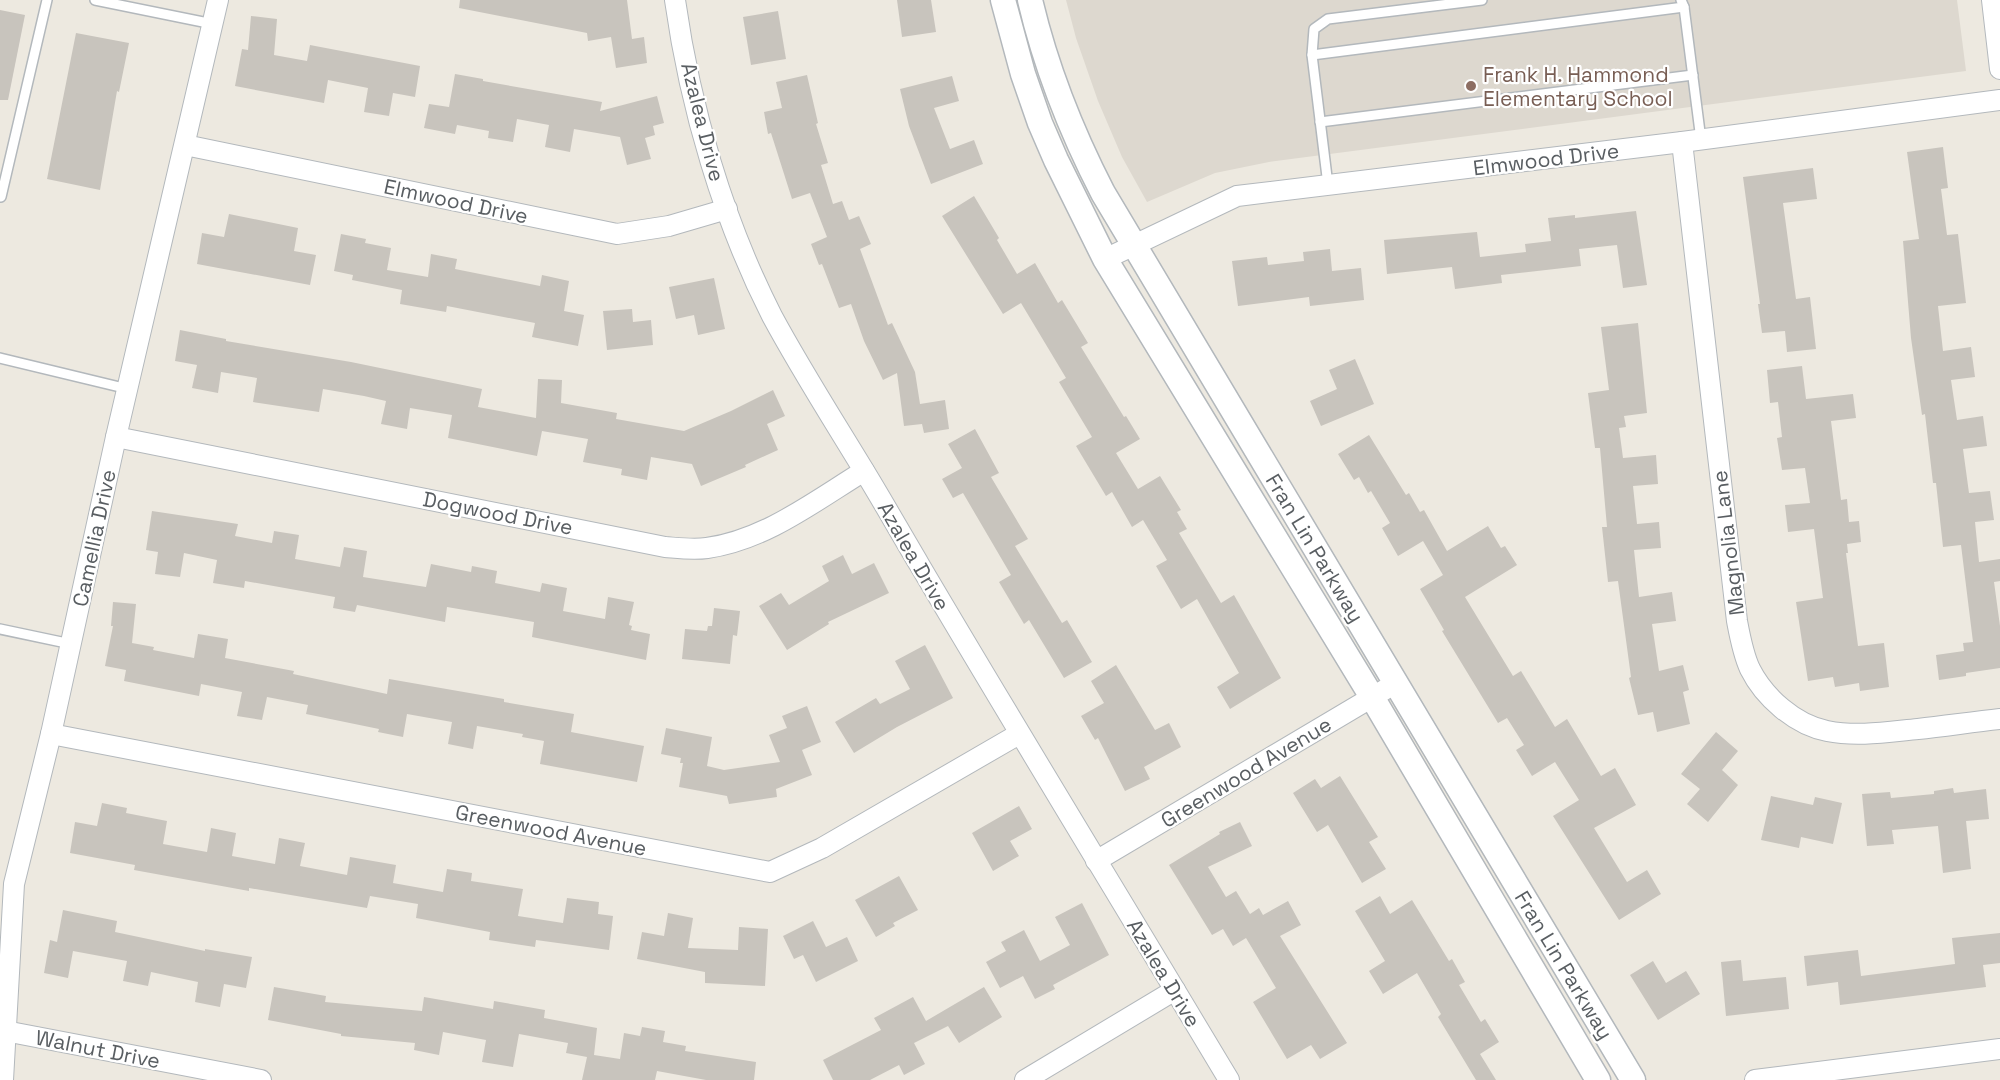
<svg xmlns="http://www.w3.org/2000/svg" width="2000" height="1080" font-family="'Space Grotesk',sans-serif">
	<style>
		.education { fill: #ddd8cf }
		.building { fill: #c8c4bd }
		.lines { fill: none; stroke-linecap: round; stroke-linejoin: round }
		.service-casing { stroke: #b3b8bc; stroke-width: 12 }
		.minor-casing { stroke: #b3b8bc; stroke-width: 22 }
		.tertiary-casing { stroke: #b3b8bc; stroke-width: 27 }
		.service { stroke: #fff; stroke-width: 9 }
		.minor { stroke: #fff; stroke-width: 20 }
		.tertiary { stroke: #fff; stroke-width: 24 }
		.education-dot { fill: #8d6e63; stroke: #fff; stroke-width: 2 }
		.labels { text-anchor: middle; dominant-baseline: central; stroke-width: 4.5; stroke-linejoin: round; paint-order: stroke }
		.education-label { font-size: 21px; fill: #785e54; stroke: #fff; text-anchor: start }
		.street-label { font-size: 21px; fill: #595e62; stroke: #fff }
	</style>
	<rect width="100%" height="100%" fill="#ede9e0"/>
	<polygon class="education" points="1066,0 1957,0 1966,71 1269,162 1215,173 1147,202 1122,157 1098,101 1076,38"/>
	<g class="building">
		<polygon points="460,0 627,0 632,39 644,37 647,63 616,68 611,37 588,41 587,33 459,8"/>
		<polygon points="897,0 931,0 936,32 902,37"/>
		<polygon points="0,10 25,15 8,100 0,100"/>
		<polygon points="778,11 786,59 751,65 743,17"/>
		<polygon points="251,16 277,19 274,55 307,61 310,45 420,66 415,97 393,93 389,116 364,112 368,88 328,80 324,103 235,86 242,49 248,50"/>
		<polygon points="76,33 129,43 119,92 117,91 100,190 47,179"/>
		<polygon points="455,74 483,79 483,81 602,102 600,111 657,96 664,123 653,126 655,135 645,138 651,159 627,165 620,137 574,129 570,152 545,147 549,125 517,119 513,142 488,138 489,131 457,125 455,134 424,128 429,104 449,107"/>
		<polygon points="807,75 818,123 816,124 828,163 821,165 833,204 842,201 849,220 859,216 871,244 860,249 888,325 892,323 915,372 920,404 945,400 949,429 924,433 922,424 904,426 897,373 883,380 864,341 851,304 839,308 822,264 819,265 811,244 827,237 810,193 792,199 771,133 768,134 764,112 782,108 776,82"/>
		<polygon points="952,76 959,101 934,108 950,149 974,140 983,164 931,184 909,126 900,89"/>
		<polygon points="1943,147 1948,188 1941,189 1947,235 1958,234 1966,303 1938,306 1943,351 1971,347 1975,377 1951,380 1957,420 1983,416 1987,446 1963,449 1969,493 1990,491 1994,520 1975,522 1979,562 2000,559 2000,581 1994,582 2000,626 2000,668 1966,673 1966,676 1939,680 1936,655 1964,651 1963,643 1973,642 1961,545 1943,547 1936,483 1933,483 1925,414 1922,415 1911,338 1903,241 1919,239 1907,152"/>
		<polygon points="1813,168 1817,199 1783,203 1796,299 1810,297 1816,349 1787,352 1785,331 1762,333 1758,304 1760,304 1743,177"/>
		<polygon points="974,196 999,238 997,240 1017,274 1035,263 1058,303 1062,300 1088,343 1081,347 1124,417 1126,416 1140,439 1116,453 1138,489 1160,476 1181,510 1177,512 1187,529 1179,533 1221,603 1234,595 1281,678 1230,709 1217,687 1239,673 1197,599 1181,609 1156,566 1167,560 1143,520 1132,527 1112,492 1106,496 1076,446 1092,437 1059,382 1066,378 1021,303 1003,314 942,216"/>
		<polygon points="1636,211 1647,285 1623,288 1617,245 1579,249 1581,266 1501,275 1502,283 1455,289 1452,267 1387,274 1384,240 1477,232 1480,257 1526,252 1525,244 1551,241 1548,218 1575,215 1575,218"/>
		<polygon points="229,214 298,228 294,251 316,255 310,285 197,264 202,233 224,237"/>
		<polygon points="341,234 366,239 365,243 391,248 387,270 428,277 431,254 457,259 455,269 540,286 542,275 569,281 564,311 584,315 578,346 532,337 535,323 447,306 446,312 400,304 402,290 352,280 353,275 334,271"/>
		<polygon points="1330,249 1332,271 1361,268 1364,300 1310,306 1309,297 1238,306 1232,261 1267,257 1268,265 1304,261 1303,252"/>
		<polygon points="714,278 725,329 698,335 694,315 676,319 669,287"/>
		<polygon points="632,309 633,322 651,320 653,345 607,350 603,311"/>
		<polygon points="1638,323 1647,413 1624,416 1626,427 1619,428 1623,458 1656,455 1658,484 1633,486 1637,524 1659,522 1661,548 1634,550 1639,597 1672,592 1676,621 1652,624 1659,671 1683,665 1689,690 1683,692 1690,724 1657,732 1653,712 1638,715 1629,678 1631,677 1618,581 1608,582 1602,527 1607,527 1600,448 1595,448 1588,393 1609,390 1601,327"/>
		<polygon points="180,330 226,339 226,341 351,362 482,389 478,407 536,418 538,379 562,380 561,403 617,413 616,419 684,431 731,411 773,390 785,416 767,424 778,450 745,465 746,467 701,486 692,464 651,457 647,480 621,475 622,469 583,462 588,439 542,431 537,456 448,438 452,415 410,408 407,429 381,424 386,401 364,396 323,389 319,412 253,402 257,378 221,372 218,393 192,388 197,365 175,361"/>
		<polygon points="1355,359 1374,404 1321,426 1310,401 1337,389 1329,370"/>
		<polygon points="1802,366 1806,399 1853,394 1856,418 1831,421 1841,500 1847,499 1849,522 1859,521 1861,542 1847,544 1848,553 1846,553 1858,646 1884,643 1889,687 1860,691 1859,683 1835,687 1833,677 1808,681 1796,602 1823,598 1814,529 1788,532 1785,505 1810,503 1805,468 1782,470 1777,438 1782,437 1778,402 1770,403 1767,370"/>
		<polygon points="975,429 999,473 991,477 1028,539 1015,546 1062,623 1067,620 1092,662 1064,678 1029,620 1024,624 999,582 1011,575 963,493 953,498 942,479 962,468 948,444"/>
		<polygon points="1369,435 1406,495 1409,493 1420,512 1424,510 1447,551 1488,526 1501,548 1505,546 1517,565 1465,597 1513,676 1521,671 1555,727 1567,719 1601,776 1615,768 1636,805 1594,828 1627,882 1647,870 1661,894 1619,920 1553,816 1579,800 1555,762 1532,776 1516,750 1524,745 1507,718 1498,723 1442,631 1444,630 1420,589 1443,575 1423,541 1398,556 1382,528 1390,523 1371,491 1368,493 1359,477 1354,480 1338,454"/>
		<polygon points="152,511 238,524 235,536 272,543 274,531 299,535 295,559 340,567 344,547 367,551 363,577 426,587 431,564 471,572 472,566 497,571 495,583 540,592 542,583 567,588 563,611 605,619 608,597 634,602 629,625 632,626 631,630 650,634 646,660 532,637 534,622 447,607 445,622 357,605 355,612 333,608 335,597 245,581 244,588 213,583 217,560 184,553 180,577 155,574 158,552 146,550"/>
		<polygon points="843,555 852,574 874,563 889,593 828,622 829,624 787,650 759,606 781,593 789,605 829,581 822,566"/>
		<polygon points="113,602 136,604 132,643 154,647 153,650 194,658 198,634 228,639 225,658 294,671 293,674 387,694 389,679 504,699 504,702 574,714 571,732 644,746 637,782 540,764 544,741 522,737 523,734 477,726 473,749 448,744 452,722 407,714 403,737 378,732 379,729 306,714 308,705 267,697 262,720 237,716 242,692 201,684 199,696 124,681 126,670 105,666 113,626 111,626"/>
		<polygon points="714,608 740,611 737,636 733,635 730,664 682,659 685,629 707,631 708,626 712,626"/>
		<polygon points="925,645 953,698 897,727 854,753 835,722 876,698 880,704 910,689 895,661"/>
		<polygon points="1116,665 1155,730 1169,723 1181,747 1144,767 1150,779 1125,791 1098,738 1095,740 1081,716 1104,703 1091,681"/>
		<polygon points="807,706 821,742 802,750 812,775 776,789 777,797 729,804 727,796 679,787 683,763 680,763 681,758 661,754 666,728 712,737 707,766 724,770 780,762 769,735 787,728 782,716"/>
		<polygon points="1716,732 1738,751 1722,770 1738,785 1708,822 1687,804 1700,789 1681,774"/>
		<polygon points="1340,776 1378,837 1369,842 1386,869 1362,883 1328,825 1317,832 1293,793 1315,779 1321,788"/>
		<polygon points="1953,788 1954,793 1986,789 1989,819 1966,821 1971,869 1943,873 1938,826 1892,830 1894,844 1867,846 1862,794 1890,792 1891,798 1934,794 1934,791"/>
		<polygon points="1771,796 1813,805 1815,797 1842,803 1833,844 1801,837 1799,848 1761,840"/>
		<polygon points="102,803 127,808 126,813 167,821 163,844 207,852 211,828 236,833 232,856 275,864 279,838 305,843 300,866 347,875 350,857 396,865 393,883 443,892 447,869 472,873 471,881 523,889 518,916 563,923 567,898 599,902 598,914 613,916 609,950 536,940 535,947 489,940 490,932 416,918 418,904 370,896 367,908 249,888 249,891 134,870 135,865 70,853 75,822 97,826"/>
		<polygon points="1019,806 1032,829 1010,841 1019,856 993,871 972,833"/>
		<polygon points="1240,822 1252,846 1208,867 1226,897 1236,891 1250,914 1259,908 1263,915 1288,901 1301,925 1280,936 1347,1043 1320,1059 1311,1045 1287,1059 1253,1002 1276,988 1246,938 1233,946 1223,929 1212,935 1169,865 1220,834 1219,832"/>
		<polygon points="899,876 918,910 893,923 895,926 876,937 855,900"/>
		<polygon points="1380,896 1390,914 1412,900 1449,961 1452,959 1465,982 1459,985 1481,1022 1485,1019 1499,1042 1480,1054 1496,1080 1476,1080 1438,1017 1441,1014 1417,973 1383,994 1369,971 1385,961 1355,911"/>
		<polygon points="1082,903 1109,955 1053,985 1055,989 1035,999 1023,976 1000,988 986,962 1006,951 1001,942 1024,930 1040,961 1070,945 1055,917"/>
		<polygon points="63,910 117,921 115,932 205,951 205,949 252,957 246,988 224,984 220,1007 195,1002 198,982 151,972 148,986 123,981 127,961 73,951 68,978 44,973 50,940 57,942"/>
		<polygon points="668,913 693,918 688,948 738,950 739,927 768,929 765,986 705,983 705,972 637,959 642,932 664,936"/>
		<polygon points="813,921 826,947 847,937 858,961 816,982 803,955 794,959 783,936"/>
		<polygon points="2000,933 2000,963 1983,965 1986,987 1840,1005 1838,982 1807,986 1804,956 1858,950 1861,976 1955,964 1952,938"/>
		<polygon points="1741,960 1743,981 1786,977 1789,1009 1726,1016 1721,962"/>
		<polygon points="1653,961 1666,983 1686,971 1700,994 1658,1020 1630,975"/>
		<polygon points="274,987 326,996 325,1002 422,1011 424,997 493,1009 494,1001 545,1010 544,1018 597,1028 594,1055 620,1059 624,1033 640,1036 642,1027 665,1031 663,1042 686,1046 685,1051 756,1062 754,1080 706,1080 657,1071 655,1080 582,1080 587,1057 566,1053 568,1043 519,1034 513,1067 482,1062 486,1040 443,1032 439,1055 414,1050 415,1043 341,1036 341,1034 268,1020"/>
		<polygon points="984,987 1002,1017 959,1043 948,1026 914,1043 925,1064 904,1075 899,1065 870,1080 833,1080 823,1060 881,1030 874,1018 913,997 926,1021"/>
	</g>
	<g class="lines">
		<g class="service-casing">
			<g id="service">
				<polyline points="95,0 213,24"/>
				<polyline points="1681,0 1684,7 1701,140"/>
				<polyline points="1312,55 1684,7"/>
				<polyline points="1320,122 1693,75"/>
				<polyline points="1328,185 1312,55 1314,29 1328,19 1482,0"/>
				<polyline points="1,197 47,0"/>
				<polyline points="0,358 128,389"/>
				<polyline points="0,629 71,644"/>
			</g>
		</g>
		<g class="minor-casing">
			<g id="minor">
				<path d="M675,0C690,107 723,220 772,316C800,368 832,418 863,469C882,500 900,532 919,564C1021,737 1126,908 1229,1080"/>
				<polyline points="1992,0 2000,69"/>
				<path d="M1682,142L1737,621C1740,637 1743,654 1750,669C1764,697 1795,725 1827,731C1857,737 1887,732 1918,729C1945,726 1973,722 2000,719"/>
				<polyline points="185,145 617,234 669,226 727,209"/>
				<polyline points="1105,259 1237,196 1682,142 2000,100"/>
				<path d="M116,437L665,547C678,548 693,550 707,548C765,540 815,501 864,471"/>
				<polyline points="51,734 770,872 822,848 1019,734"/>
				<polyline points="1096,861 1396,683"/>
				<polyline points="5,1031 261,1080"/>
				<polyline points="3,1080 14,884 51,734 116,437 218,0"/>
				<polyline points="1025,1080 1175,990"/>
				<polyline points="1755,1080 2000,1049"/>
			</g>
		</g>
		<g class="tertiary-casing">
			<g id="tertiary">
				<polyline points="1003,0 1023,74 1040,123 1056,160 1105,259 1372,697 1598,1080"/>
				<path d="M1030,0C1046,68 1071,131 1103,193L1633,1080"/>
			</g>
		</g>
		<use href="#service" class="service"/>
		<use href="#minor" class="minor"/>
		<use href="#tertiary" class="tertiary"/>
	</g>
	<circle class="education-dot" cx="1471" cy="86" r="6"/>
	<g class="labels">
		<g class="education-label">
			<text x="1483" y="74">Frank H. Hammond<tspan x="1483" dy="24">Elementary School</tspan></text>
		</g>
		<g class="street-label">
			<text transform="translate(703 122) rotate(76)">Azalea Drive</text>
			<text transform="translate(1546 159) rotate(-7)">Elmwood Drive</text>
			<text transform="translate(456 201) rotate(12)">Elmwood Drive</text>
			<text transform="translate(498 513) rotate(11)">Dogwood Drive</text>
			<text transform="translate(94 538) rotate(-78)">Camellia Drive</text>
			<text transform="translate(1728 543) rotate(-97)">Magnolia Lane</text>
			<text transform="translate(1315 548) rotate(59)">Fran Lin Parkway</text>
			<text transform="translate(914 556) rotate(60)">Azalea Drive</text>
			<text transform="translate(1246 772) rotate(-31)">Greenwood Avenue</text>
			<text transform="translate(551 830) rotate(11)">Greenwood Avenue</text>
			<text transform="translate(1564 965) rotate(59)">Fran Lin Parkway</text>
			<text transform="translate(1164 973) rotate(59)">Azalea Drive</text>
			<text transform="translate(98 1049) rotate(11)">Walnut Drive</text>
		</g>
	</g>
</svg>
